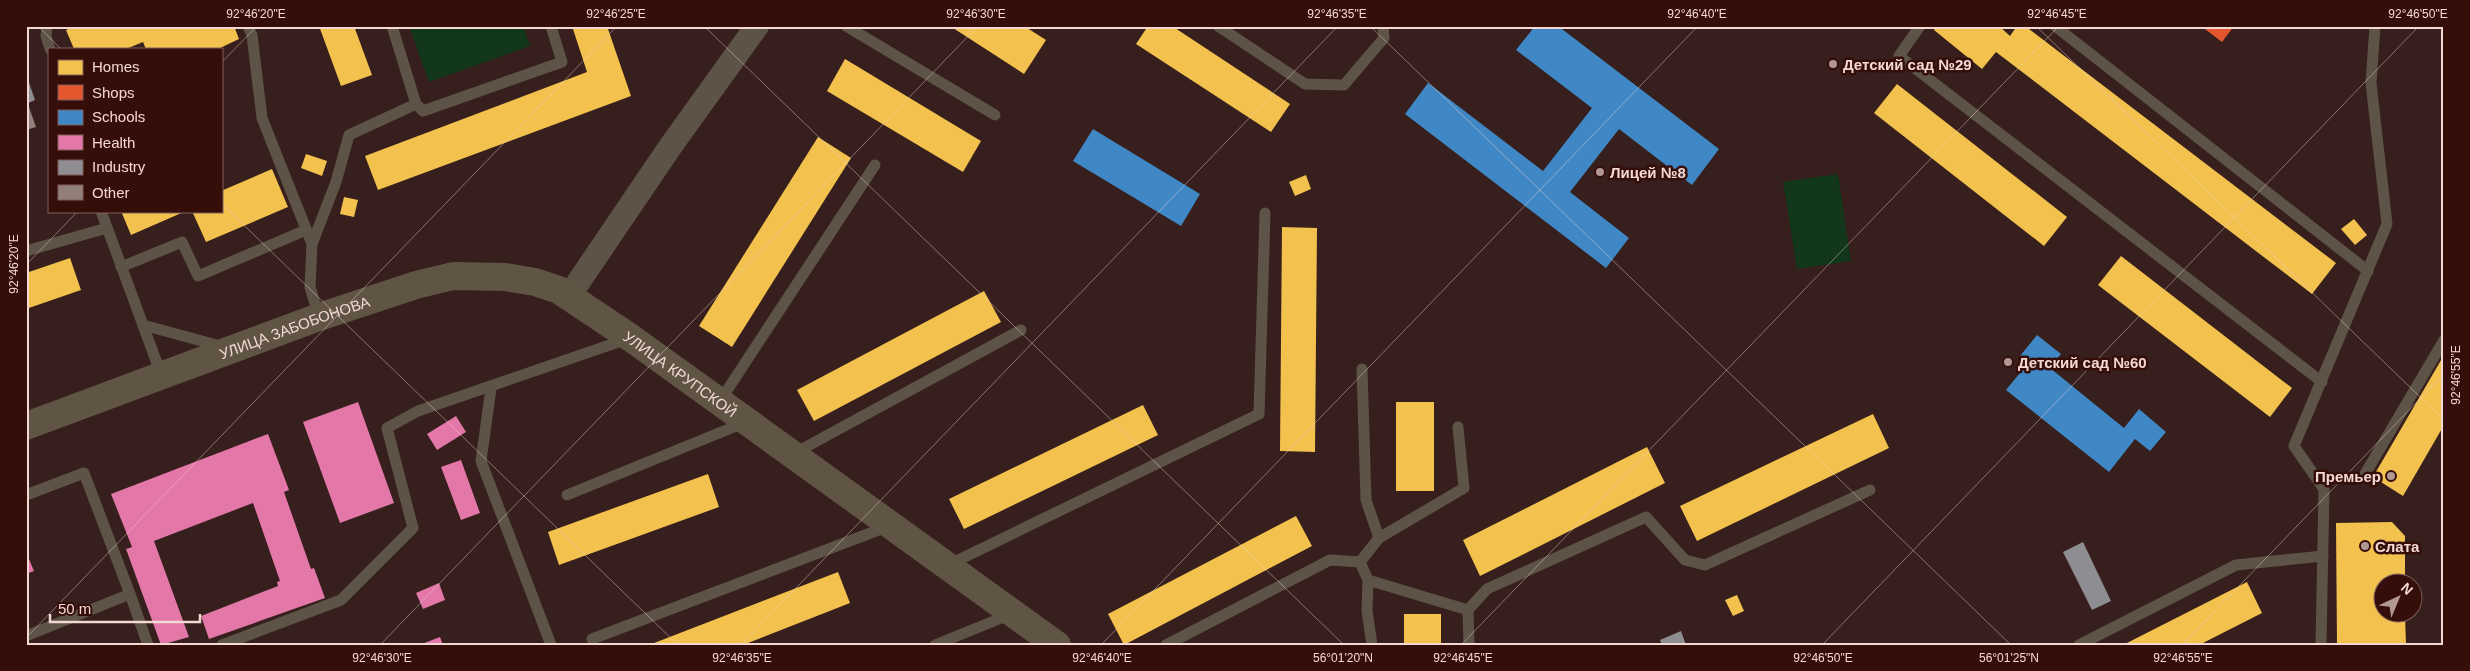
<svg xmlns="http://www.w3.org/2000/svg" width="2470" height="671" font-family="Arial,sans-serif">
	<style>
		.green { fill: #13371a }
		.homes { fill: #f2c14e }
		.shops { fill: #e4572e }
		.schools { fill: #3f88c5 }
		.health { fill: #e377a8 }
		.industry { fill: #8d8d92 }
		.building { fill: #937f7a }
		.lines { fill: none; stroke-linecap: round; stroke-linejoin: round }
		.lane { stroke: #5d5447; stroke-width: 11 }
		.street { stroke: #5d5447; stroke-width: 24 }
		.secondary { stroke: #605544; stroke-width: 28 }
		.ticks { fill: none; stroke: #f4d8d3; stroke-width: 1; stroke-opacity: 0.45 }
		.poi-dot { fill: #b29793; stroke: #350d09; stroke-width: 2 }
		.labels { text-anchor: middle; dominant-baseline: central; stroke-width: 5; stroke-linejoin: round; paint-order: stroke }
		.poi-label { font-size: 15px; font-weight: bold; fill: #f4d8d3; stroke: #350d09; text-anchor: start }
		.street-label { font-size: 15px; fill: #f4d8d3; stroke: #350d09 }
		.neatline { fill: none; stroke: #f4d8d3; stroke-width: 2 }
		.ticks-label { font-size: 12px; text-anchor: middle; fill: #f4d8d3 }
	</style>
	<rect width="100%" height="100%" fill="#361f1c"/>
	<g class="green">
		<polygon points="409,26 523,26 530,46 429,82"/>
		<polygon points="1838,174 1851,261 1797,269 1783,182"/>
	</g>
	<g class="homes">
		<polygon points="76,26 234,26 239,39 218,49 146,49 143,42 126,49 74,49 66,30"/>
		<polygon points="319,26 354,26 372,75 341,86"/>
		<polygon points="572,26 607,26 631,96 378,190 365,156 587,72"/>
		<polygon points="950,26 1024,26 1046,40 1024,74"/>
		<polygon points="1148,26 1172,26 1290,104 1271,132 1136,44"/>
		<polygon points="1937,26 1999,26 2010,36 2017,26 2025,26 2336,263 2312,294 1996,52 1982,69 1934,30"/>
		<polygon points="845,59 981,141 963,172 827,91"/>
		<polygon points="1897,84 2067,217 2044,246 1874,113"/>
		<polygon points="818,137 851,158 732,347 699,326"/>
		<polygon points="306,154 327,161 322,176 301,168"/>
		<polygon points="272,169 288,207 206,242 192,211 221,211 221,191"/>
		<polygon points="1306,175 1311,189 1295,196 1289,182"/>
		<polygon points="344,197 358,200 354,217 340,214"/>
		<polygon points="121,211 186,211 131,235"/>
		<polygon points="2354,219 2367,235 2355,245 2341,229"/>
		<polygon points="1282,227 1317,228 1315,452 1280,451"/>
		<polygon points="2121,256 2292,388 2270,417 2098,285"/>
		<polygon points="70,258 81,290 26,309 26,273"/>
		<polygon points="984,291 1001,322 814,421 797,390"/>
		<polygon points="2444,355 2444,425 2403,496 2373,477"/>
		<rect x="1396" y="402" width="38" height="89"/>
		<polygon points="1143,405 1158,435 964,529 949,499"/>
		<polygon points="1873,414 1889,448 1697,541 1680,506"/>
		<polygon points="1647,447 1665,483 1480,576 1463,540"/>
		<polygon points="708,474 719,507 559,565 548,532"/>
		<polygon points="1296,516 1312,546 1124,645 1108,614"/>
		<polygon points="2392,522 2405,536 2405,584 2382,584 2382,614 2405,614 2406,645 2337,645 2336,523"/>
		<polygon points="838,572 850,603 743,645 649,645"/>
		<polygon points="2247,582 2262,613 2199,645 2123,645"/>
		<polygon points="1737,595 1744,611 1733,616 1725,600"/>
		<rect x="1404" y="614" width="37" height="31"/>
	</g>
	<polygon class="shops" points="2201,26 2234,26 2222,42"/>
	<g class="schools">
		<polygon points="1535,26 1558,26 1719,149 1692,185 1619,129 1570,192 1629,238 1606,268 1405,114 1428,83 1543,171 1592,108 1516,50"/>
		<polygon points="1093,129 1200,194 1181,226 1073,161"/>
		<polygon points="2037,335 2061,354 2050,368 2124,428 2139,409 2166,432 2150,451 2135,439 2109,472 2006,390 2028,363 2020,356"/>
	</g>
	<g class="health">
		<polygon points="358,402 394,503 340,523 303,422"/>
		<polygon points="456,416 466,432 437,450 427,434"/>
		<polygon points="268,434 289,490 284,492 311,569 314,568 325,598 209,639 201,616 278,586 277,582 280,581 253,503 154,541 189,637 161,645 126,549 132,547 111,494"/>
		<polygon points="461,460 480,513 461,520 441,467"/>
		<polygon points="26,552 34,571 26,574"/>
		<polygon points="439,583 445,600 423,609 416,593"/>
		<polygon points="440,637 443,645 419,645"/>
	</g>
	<g class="industry">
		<polygon points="26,74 35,100 26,104"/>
		<polygon points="2083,542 2111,601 2092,610 2063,552"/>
		<polygon points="1681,631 1686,645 1662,645 1660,640"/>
	</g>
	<polygon class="building" points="29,107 36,127 26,130 26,108"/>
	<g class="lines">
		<g class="lane">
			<polyline points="47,26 46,36 50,49"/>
			<polyline points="248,26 252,35 262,118 312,244"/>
			<polyline points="392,26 416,104 423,111 562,62 551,26"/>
			<polyline points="846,26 995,115"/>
			<polyline points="1218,26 1305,84 1344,85 1384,38 1383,26"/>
			<polyline points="1920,26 1899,56 2322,382"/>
			<polyline points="2055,26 2368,271"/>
			<polyline points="101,211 161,374"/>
			<polyline points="26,251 107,228"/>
			<polyline points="121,267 182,242 198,276 306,230"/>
			<polyline points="319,317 310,287 312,244 336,182 349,135 416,104"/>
			<polyline points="143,325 224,347"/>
			<polyline points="1362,369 1366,500 1379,538"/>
			<polyline points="491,388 481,461 551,645"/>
			<polyline points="720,401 875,165"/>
			<polyline points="793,454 1021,330"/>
			<polyline points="2365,474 2444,340"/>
			<polyline points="26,495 84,473 130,594"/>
			<polyline points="567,495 746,422"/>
			<polyline points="1360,562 1379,538 1464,488 1458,427"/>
			<polyline points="948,565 1259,414 1265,213"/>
			<polyline points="1368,580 1468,610 1469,645"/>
			<polyline points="1468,610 1487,589 1646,517 1685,560 1705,565 1870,490"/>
			<polyline points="26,636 130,594 148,645"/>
			<polyline points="592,639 889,526"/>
			<polyline points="222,645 341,600 413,528 387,428 418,411 630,338"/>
			<polyline points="935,645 1011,614"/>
			<polyline points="1166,645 1330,560 1360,562 1368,580 1367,611 1372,645"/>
			<polyline points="2079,645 2236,565 2323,556"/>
			<polyline points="2321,645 2324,489 2294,446 2387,224 2371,83 2375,26"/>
		</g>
		<polyline class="street" points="569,296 670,147 757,26"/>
		<path class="secondary" id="s1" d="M26,426L319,317L416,285L453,276L505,277L535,282L559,290L631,338L1057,645"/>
	</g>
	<path class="ticks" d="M38,26L61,49M704,26L1344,645M1370,26L2011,645M2036,26L2444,420M221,63L257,26M221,203L678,645M26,265L78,211M26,638L617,26M380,645L978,26M741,645L1338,26M1101,645L1698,26M1461,645L2059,26M1822,645L2419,26M2182,645L2444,374"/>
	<g class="poi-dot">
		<circle cx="1833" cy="64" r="5"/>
		<circle cx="1600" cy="172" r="5"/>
		<circle cx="2008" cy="362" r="5"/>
		<circle cx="2391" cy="476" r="5"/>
		<circle cx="2365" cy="546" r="5"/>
	</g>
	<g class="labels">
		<g class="poi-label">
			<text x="1843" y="64">Детский сад №29</text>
			<text x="1610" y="172">Лицей №8</text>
			<text x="2018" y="362">Детский сад №60</text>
			<text x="2381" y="476" text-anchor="end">Премьер</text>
			<text x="2375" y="546">Слата</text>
		</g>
		<g class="street-label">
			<text stroke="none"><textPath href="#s1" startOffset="286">УЛИЦА ЗАБОБОНОВА</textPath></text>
			<text stroke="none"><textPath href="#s1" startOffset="708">УЛИЦА КРУПСКОЙ</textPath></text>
		</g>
	</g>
	<rect width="2470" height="671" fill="none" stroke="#350d09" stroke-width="55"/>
	<rect x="48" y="48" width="175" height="165" fill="#350d09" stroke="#815e5a"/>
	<rect x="58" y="60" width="25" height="15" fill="#f2c14e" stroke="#815e5a"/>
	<text x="92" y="72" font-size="15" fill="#f4d8d3">Homes</text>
	<rect x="58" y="85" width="25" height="15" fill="#e4572e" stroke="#815e5a"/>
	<text x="92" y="98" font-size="15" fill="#f4d8d3">Shops</text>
	<rect x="58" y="110" width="25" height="15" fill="#3f88c5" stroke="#815e5a"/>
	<text x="92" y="122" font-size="15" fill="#f4d8d3">Schools</text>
	<rect x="58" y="135" width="25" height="15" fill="#e377a8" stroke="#815e5a"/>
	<text x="92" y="148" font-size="15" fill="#f4d8d3">Health</text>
	<rect x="58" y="160" width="25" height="15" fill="#8d8d92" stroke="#815e5a"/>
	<text x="92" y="172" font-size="15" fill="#f4d8d3">Industry</text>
	<rect x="58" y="185" width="25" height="15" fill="#937f7a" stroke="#815e5a"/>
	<text x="92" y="198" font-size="15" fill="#f4d8d3">Other</text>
	<g transform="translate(2398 598) rotate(44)"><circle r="24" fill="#350d09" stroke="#815e5a"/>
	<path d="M0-4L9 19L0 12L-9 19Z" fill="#b29793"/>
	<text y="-8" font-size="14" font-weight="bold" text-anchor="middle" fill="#f4d8d3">N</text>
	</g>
	<path d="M50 614v8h150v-8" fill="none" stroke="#f4d8d3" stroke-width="2.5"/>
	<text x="58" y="614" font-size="15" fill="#f4d8d3" stroke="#350d09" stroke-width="4" paint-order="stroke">50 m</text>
	<rect x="28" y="28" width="2414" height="616" class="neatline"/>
	<g class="ticks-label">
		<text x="256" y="18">92°46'20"E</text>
		<text x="616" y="18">92°46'25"E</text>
		<text x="976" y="18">92°46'30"E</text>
		<text x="1337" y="18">92°46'35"E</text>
		<text x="1697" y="18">92°46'40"E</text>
		<text x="2057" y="18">92°46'45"E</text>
		<text x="2418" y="18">92°46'50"E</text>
		<text transform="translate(14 264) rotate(-90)" y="4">92°46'20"E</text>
		<text transform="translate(2456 375) rotate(-90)" y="4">92°46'55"E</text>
		<text x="382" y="662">92°46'30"E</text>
		<text x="742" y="662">92°46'35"E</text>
		<text x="1102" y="662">92°46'40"E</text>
		<text x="1343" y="662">56°01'20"N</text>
		<text x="1463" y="662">92°46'45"E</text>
		<text x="1823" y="662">92°46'50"E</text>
		<text x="2009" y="662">56°01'25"N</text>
		<text x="2183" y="662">92°46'55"E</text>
	</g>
</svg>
